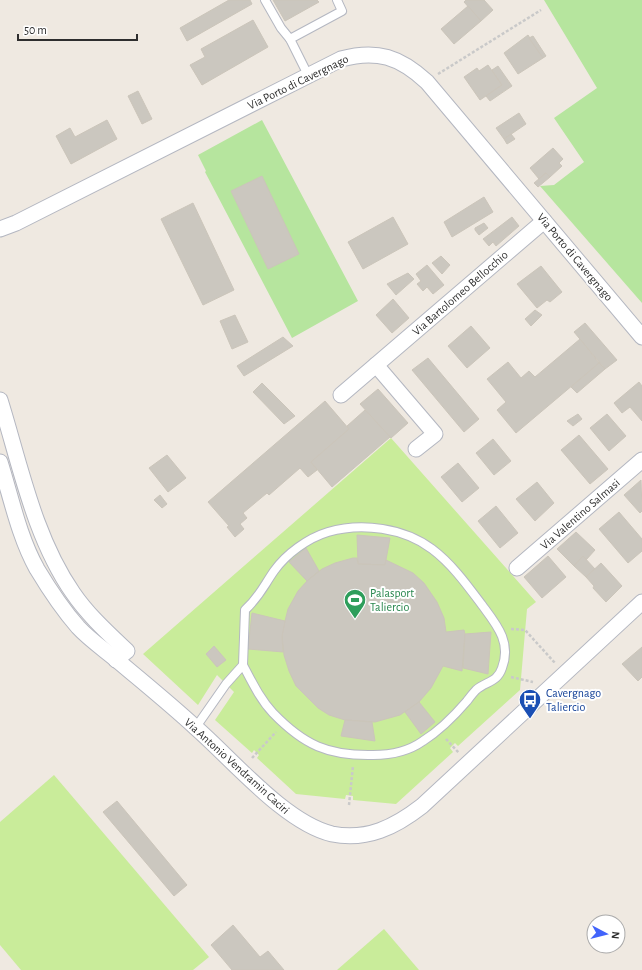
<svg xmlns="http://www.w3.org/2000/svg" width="642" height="970" font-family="'Alegreya Sans',sans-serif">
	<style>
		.green { fill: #b6e59e }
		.pitch { fill: #c9ec9a }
		.building { fill: #cbc7bf; stroke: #cbc5ba }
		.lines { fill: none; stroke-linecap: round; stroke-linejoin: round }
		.service-casing { stroke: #b4b7c1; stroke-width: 10 }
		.minor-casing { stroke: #b4b7c1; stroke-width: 17 }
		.path { stroke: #c9c9c9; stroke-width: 2.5; stroke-dasharray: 3 2; stroke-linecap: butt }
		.service { stroke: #fff; stroke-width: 8 }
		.minor { stroke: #fff; stroke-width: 15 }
		.labels { text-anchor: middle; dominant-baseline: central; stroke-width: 4; stroke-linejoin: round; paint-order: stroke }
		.street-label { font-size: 12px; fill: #2e2e2e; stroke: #fff }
		.leisure-label { font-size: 12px; fill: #27864d; stroke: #fff; text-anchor: start }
		.transit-label { font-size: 12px; fill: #164399; stroke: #fff; text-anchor: start }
	</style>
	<rect width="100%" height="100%" fill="#efe9e1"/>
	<g class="green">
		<polygon points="544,0 642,0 642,303 540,186 554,185 584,162 554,118 597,88"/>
		<polygon points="262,120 358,301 292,338 205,172 206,171 198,155"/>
	</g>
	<g class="pitch">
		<polygon points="391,438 536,602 527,609 520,690 458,746 455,743 450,748 453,752 396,804 353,800 353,796 346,795 345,799 296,794 257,758 259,755 254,750 252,753 215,720 234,692 217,675 198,705 143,654"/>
		<polygon points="54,775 209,957 193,970 21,970 0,945 0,822"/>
		<polygon points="384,929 419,970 337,970"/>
	</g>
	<g class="building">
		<polygon points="229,0 250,0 252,4 187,41 180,28"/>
		<polygon points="273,0 317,0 319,2 285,21"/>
		<polygon points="466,0 484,0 493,10 481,21 464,2"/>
		<polygon points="468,6 481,21 454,44 441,29"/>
		<polygon points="253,20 268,47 202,85 190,65 205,57 201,49"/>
		<polygon points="528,35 543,58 518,74 504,53"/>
		<polygon points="533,36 546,56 543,58 529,38"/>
		<polygon points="488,65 502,85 480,100 464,77 477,68 479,71"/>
		<polygon points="498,66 512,86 490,101 486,96 502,85 492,70"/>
		<polygon points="138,91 152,119 142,124 128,96"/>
		<polygon points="519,113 526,124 504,139 496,128"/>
		<polygon points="107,120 117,139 71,164 56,136 70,128 75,137"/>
		<polygon points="511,134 515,139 507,144 504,139"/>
		<polygon points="553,148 563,159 559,163 562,166 550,177 546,173 539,179 530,168"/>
		<polygon points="546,173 550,177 538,187 534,183"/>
		<polygon points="262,176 299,254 268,269 231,191"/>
		<polygon points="484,197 493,212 452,237 444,222"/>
		<polygon points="193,203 234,290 203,305 161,219"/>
		<polygon points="393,217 408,244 363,269 348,242"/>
		<polygon points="512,217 519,226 496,246 493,242 489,246 483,239"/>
		<polygon points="484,223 488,228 479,235 475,230 475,228"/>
		<polygon points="441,256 450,265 442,274 432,263"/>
		<polygon points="427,265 444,285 433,294 427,287 423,291 417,284 421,281 416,274"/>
		<polygon points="541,266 562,292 550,302 547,300 537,308 517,284"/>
		<polygon points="408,273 414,279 396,295 387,284"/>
		<polygon points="393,299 409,318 392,333 376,315"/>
		<polygon points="535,310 542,315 531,326 525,319"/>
		<polygon points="235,315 248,342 232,349 220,321"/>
		<polygon points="585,323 617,360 605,369 574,332"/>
		<polygon points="471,326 490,348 467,368 448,346"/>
		<polygon points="283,337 293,346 244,376 237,366"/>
		<polygon points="580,339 599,363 516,433 497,410 506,402 487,379 508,362 521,378 529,371 535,377"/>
		<polygon points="428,358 479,419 464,432 412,370"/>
		<polygon points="599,363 605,369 577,393 571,387"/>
		<polygon points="639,382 642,386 642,421 630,407 622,413 614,403"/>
		<polygon points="262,383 295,416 284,424 253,392"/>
		<polygon points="378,389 408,423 391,438 360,404"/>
		<polygon points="325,401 349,429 311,462 317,470 308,477 300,468 269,495 267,493 243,513 247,518 240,524 244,529 235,537 227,527 229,526 208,502"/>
		<polygon points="365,410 390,437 332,487 311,462 349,429 347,426"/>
		<polygon points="578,414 582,419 573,426 567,421"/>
		<polygon points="607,414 626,436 609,451 590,428"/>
		<polygon points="579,435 608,469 590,484 561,450"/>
		<polygon points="493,439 511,461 494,475 476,453"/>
		<polygon points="167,455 186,478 168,492 149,468"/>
		<polygon points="458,463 479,488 462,502 441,477"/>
		<polygon points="641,480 642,511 640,513 624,495"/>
		<polygon points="537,482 554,503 535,521 516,499"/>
		<polygon points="160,495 167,504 162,508 154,500"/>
		<polygon points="496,506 518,533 500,548 478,521"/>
		<polygon points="619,512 642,539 642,551 628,563 599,529"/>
		<polygon points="576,532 595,550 586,560 583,556 574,566 557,549"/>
		<polygon points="357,535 390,538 385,565 358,564"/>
		<polygon points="306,548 319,571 307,581 289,562"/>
		<polygon points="548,556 566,577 542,598 524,577"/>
		<polygon points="583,556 595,569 586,577 574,566"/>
		<polygon points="353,558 357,558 358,564 385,565 386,560 413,573 424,583 437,602 444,618 446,632 464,630 465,634 462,671 443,666 431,688 419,702 400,715 375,722 345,720 329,715 318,708 296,686 289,671 284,655 282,636 285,621 288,609 298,591 307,581 322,569 335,563"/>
		<polygon points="601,563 622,586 606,602 593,588 594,586 586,577"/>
		<polygon points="252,613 285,621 282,636 283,652 248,649"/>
		<polygon points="491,632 488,674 463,668 465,634"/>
		<polygon points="214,646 226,660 217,667 206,654"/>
		<polygon points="642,647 642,677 638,681 622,664"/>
		<polygon points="419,702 435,722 421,734 405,712"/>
		<polygon points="345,720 372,722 375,741 341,736"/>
		<polygon points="117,801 187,885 174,896 103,812"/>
		<polygon points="233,925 260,957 268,951 284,970 232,970 211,945"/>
	</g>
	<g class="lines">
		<g class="service-casing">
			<g id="service">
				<polyline points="265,0 281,28 290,39 308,75"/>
				<polyline points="290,39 342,11 337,0"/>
				<path d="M196,727L226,684L243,665L245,610C260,596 263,587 274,571C286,554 308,538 328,532C362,522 404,528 432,549C452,564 467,585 482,605C496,624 512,642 502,668C497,683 486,681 476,690C473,693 470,697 467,701C455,715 439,731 423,741C409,751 390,755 373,755C328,756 304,745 273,713C260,699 252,682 243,665"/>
			</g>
		</g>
		<g class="minor-casing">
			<g id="minor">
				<path d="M0,229L16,223L341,59C377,49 400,57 427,82L642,337"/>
				<polyline points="376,365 435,434 416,449"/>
				<polyline points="341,395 544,221"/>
				<path d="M0,400C20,464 34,537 73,593C88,615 108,633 127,651L116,660"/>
				<path d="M0,462C11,497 19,537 37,569C49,589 63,610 78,627C90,640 105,650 118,661C144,683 170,704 195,727C232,759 285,823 332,834C367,841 395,827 422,806L642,602"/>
				<polyline points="517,568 642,460"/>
			</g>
		</g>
		<g class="path">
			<polyline points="438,74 541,10"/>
			<polyline points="511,629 525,630 555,663"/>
			<polyline points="511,677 533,682"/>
			<polyline points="446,739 459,753"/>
			<polyline points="252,758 276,732"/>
			<polyline points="349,805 353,766"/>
		</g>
		<use href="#service" class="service"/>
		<use href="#minor" class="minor"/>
	</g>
	<defs>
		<g id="stadium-pin" transform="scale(1.15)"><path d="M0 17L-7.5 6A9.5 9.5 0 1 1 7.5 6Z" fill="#2e9e5b" stroke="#fff"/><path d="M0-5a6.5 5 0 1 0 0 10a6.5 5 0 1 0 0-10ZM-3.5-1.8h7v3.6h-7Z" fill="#fff"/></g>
		<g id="bus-pin" transform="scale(1.15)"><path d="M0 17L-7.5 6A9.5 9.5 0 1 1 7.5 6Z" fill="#1a4fb4" stroke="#fff"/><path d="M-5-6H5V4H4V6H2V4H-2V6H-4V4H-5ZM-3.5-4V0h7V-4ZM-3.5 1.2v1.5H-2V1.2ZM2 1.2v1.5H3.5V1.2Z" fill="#fff"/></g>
	</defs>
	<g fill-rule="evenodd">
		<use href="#stadium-pin" x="355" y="600"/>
		<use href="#bus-pin" x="530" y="700"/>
	</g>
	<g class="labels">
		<g class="street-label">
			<text transform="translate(298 82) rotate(-26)">Via Porto di Cavergnago</text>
			<text transform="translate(575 257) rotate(50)">Via Porto di Cavergnago</text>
			<text transform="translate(460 293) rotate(-41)">Via Bartolomeo Bellocchio</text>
			<text transform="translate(580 514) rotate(-41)">Via Valentino Salmasi</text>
			<text transform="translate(237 766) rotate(42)">Via Antonio Vendramin Caciri</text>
		</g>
		<g class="leisure-label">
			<text x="370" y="593">Palasport<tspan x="370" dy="14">Taliercio</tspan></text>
		</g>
		<g class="transit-label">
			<text x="546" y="693">Cavergnago<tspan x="546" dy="14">Taliercio</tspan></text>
		</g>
	</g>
	<g transform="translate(606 934) rotate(97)"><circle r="19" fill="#ffffff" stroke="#ababab"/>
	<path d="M0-3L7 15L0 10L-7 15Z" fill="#4264fb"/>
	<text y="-6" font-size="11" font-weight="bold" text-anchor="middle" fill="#2e2e2e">N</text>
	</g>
	<path d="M18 34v6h119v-6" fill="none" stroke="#2e2e2e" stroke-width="2"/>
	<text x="24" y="34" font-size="12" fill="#2e2e2e" stroke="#ffffff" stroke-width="3" paint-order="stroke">50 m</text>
</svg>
